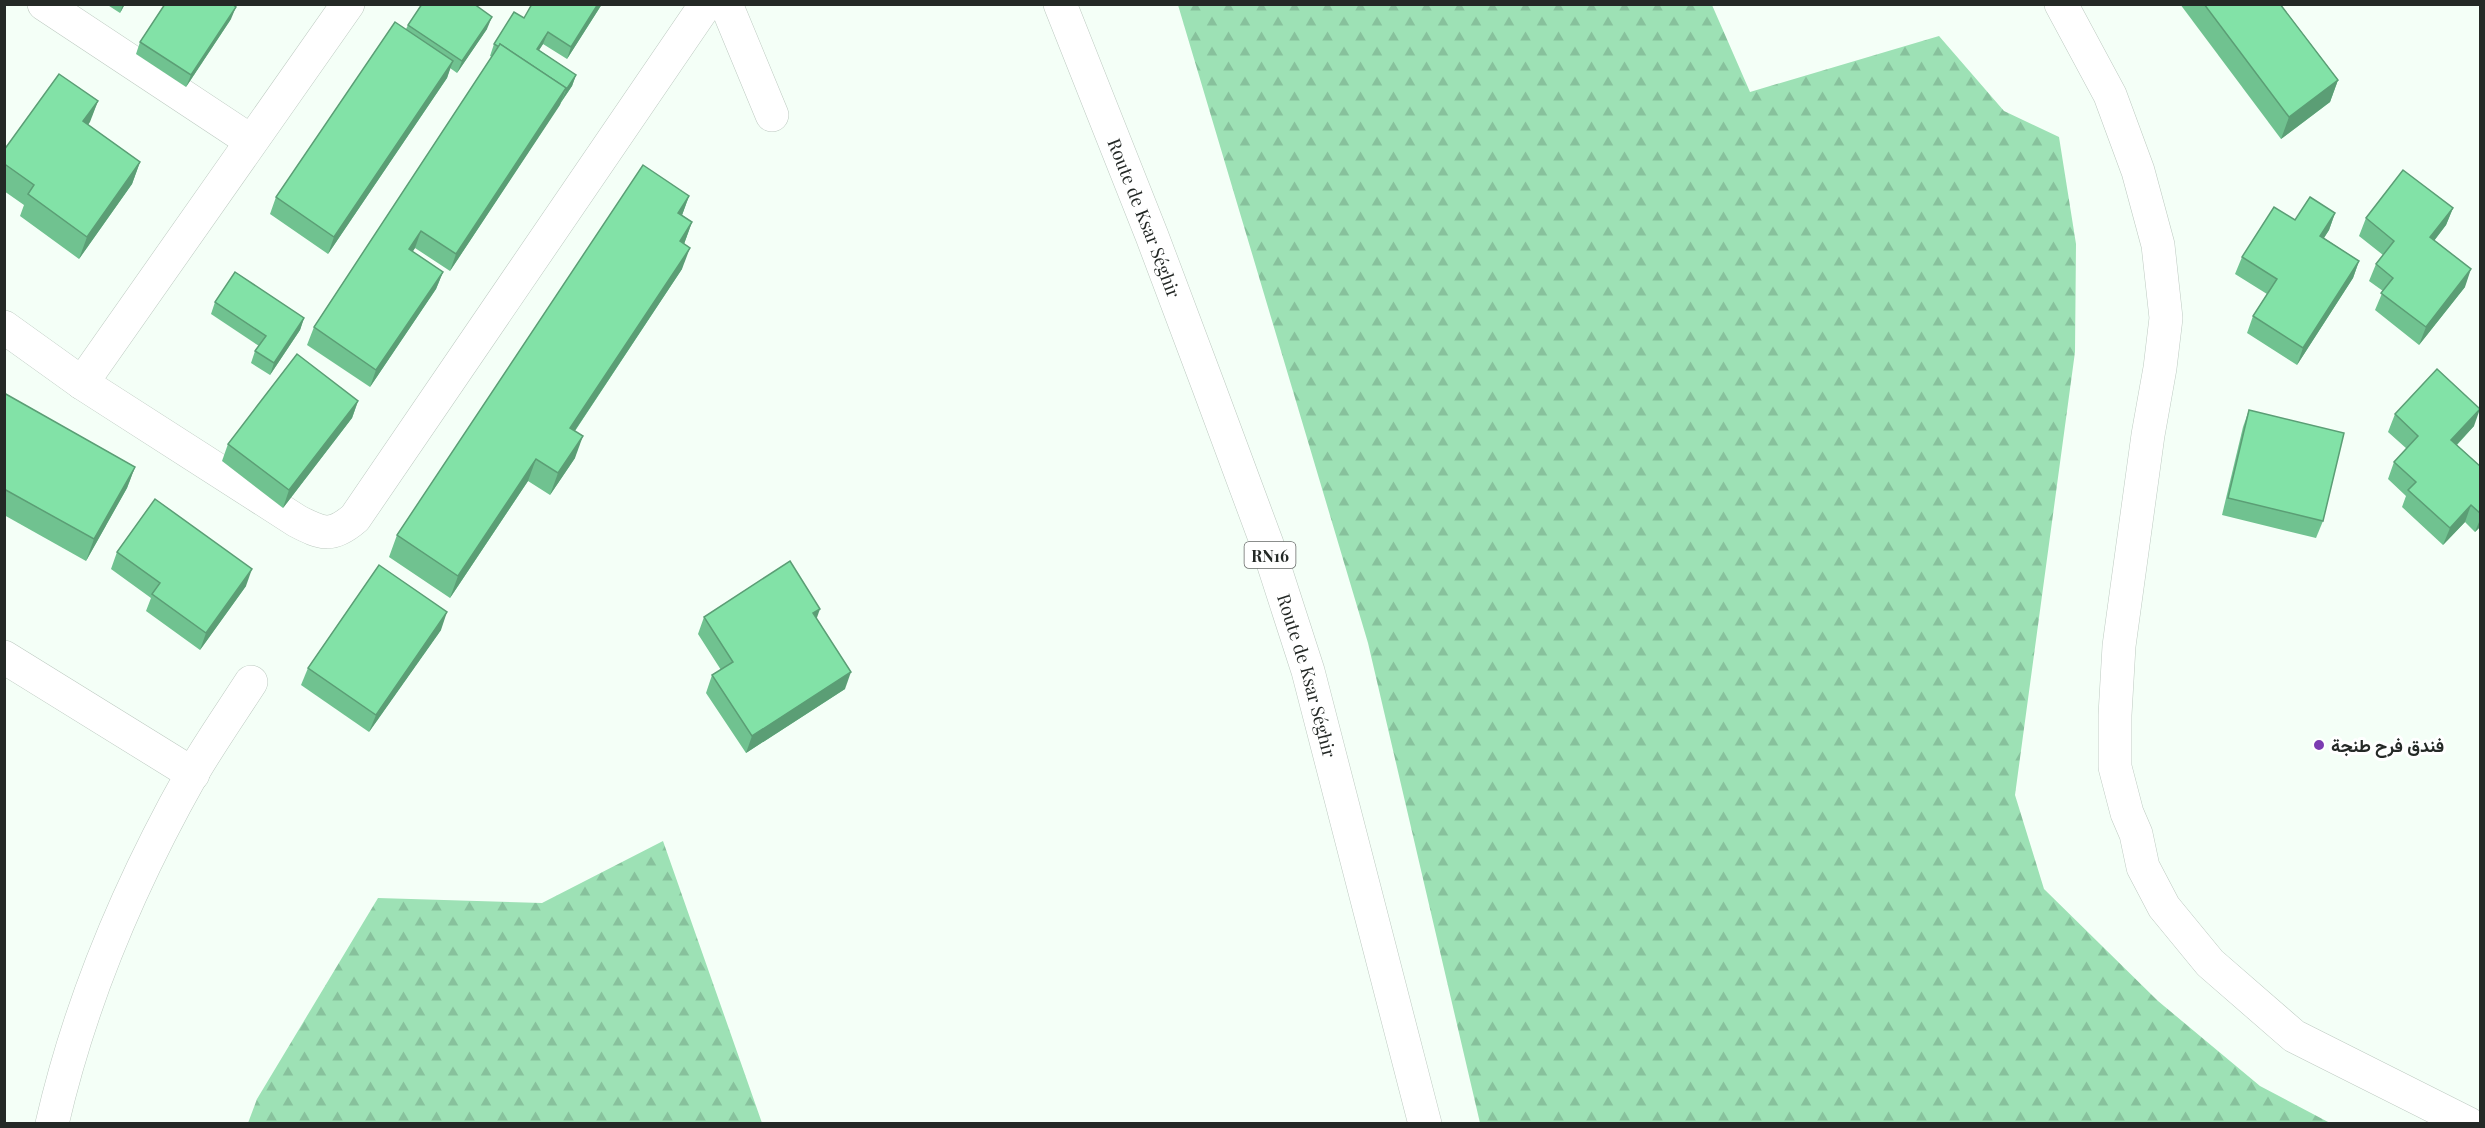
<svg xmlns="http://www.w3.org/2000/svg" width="2485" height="1128" font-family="'Playfair Display',Vazirmatn,serif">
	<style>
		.forest { fill: url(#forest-firs) }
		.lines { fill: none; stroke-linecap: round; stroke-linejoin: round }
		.minor-casing { stroke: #bdcac1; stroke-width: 34 }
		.primary-casing { stroke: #bdcac1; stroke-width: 34 }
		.minor { stroke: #fff; stroke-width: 33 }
		.primary { stroke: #fff; stroke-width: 33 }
		.wall { fill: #70c290 }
		.shaded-wall { fill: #5b9e75 }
		.building { fill: #82e2a7; stroke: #5b9e75; stroke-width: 1.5 }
		.poi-dot { fill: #7b3cb1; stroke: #fff; stroke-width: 2 }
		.labels { text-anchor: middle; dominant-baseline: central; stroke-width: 6; stroke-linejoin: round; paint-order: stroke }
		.shield { fill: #fff; stroke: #666967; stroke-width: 1.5 }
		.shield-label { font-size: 16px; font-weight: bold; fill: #242926 }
		.street-label { font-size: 18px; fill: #242926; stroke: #fff }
		.poi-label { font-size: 18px; font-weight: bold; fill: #242926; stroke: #fff; text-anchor: start }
	</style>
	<defs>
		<pattern id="forest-firs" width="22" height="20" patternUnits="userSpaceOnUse" patternTransform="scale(1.5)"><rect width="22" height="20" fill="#9de1b5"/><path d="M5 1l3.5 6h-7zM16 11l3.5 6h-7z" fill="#87c19c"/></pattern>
	</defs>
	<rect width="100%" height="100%" fill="#f4fff7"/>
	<g class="forest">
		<polygon points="1178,5 1712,5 1750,92 1939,36 2004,111 2059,137 2076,244 2075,352 2015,795 2044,889 2158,1001 2260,1086 2330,1123 1480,1123 1368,643"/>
		<polygon points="663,841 762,1123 248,1123 257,1099 378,898 542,903"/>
	</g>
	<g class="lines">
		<g class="minor-casing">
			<g id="minor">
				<polyline points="44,4 251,141"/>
				<polyline points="726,4 772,115"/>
				<polyline points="2061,4 2110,95 2138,171 2158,245 2166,318 2160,368 2148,435 2119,646 2115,715 2115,767 2127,813 2136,834 2143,867 2164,907 2210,963 2294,1036 2469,1124"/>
				<path d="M4,327L82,383L297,521C322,534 332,538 355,518L706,4"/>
				<polyline points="82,383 348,4"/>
				<polyline points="4,657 193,774"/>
				<path d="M52,1124C80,1002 131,882 192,774C210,743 231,713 251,682"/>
			</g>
		</g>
		<g class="primary-casing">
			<g id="primary">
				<path id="s1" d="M1060,4L1152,236L1208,385L1267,544L1308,671L1425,1124"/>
			</g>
		</g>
		<use href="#minor" class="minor"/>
		<use href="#primary" class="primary"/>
	</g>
	<g class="wall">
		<polygon points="106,4 125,4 120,13"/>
		<polygon points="532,4 602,4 567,59 543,44 539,50 576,75 572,86 450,271 415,248 412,252 443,272 436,289 370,387 307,345 314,327 492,57 490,56 494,44 524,18"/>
		<polygon points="2180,4 2280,4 2338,80 2330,102 2281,139"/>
		<polygon points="231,19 186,87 136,54 140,42"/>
		<polygon points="408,25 487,29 457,73 450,68 447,78 328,254 270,214 276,197 406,29"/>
		<polygon points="98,101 88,125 140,162 132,184 79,259 20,216 24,205 4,191 4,150"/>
		<polygon points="689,196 682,215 692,222 684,244 682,269 575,431 575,458 550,495 528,481 450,598 389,557 397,535"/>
		<polygon points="2453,208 2446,225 2434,241 2465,287 2419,345 2375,310 2383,291 2369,281 2376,264 2383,255 2359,236 2366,218"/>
		<polygon points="2335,213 2329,230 2324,238 2359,261 2353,278 2297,365 2247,333 2253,316 2267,294 2235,274 2242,257"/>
		<polygon points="215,302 304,318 300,330 270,375 251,363 255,351 259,346 211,314"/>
		<polygon points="4,393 135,467 127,488 86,561 4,515"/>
		<polygon points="358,401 352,418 283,508 222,461 228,444"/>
		<polygon points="2249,410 2323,521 2316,538 2222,515 2243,427"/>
		<polygon points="2395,414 2474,426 2457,445 2481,467 2481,526 2475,532 2465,522 2443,545 2402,507 2406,496 2388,479 2394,462 2407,449 2388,432"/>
		<polygon points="117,552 246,586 200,650 146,611 151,598 111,569"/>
		<polygon points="704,617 817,619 845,689 746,753 706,693 712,675 721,670 698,634"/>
		<polygon points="441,630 369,732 301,685 308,668"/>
	</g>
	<g class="shaded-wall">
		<polygon points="123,4 125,4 120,13"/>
		<polygon points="598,4 602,4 567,59 571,47"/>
		<polygon points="236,7 231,19 186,87 191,75"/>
		<polygon points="492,17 487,29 457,73 462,61"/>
		<polygon points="548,32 543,44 532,61 537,49"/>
		<polygon points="453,61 447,78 328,254 334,237"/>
		<polygon points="576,75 572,86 561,102 566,90"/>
		<polygon points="2338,80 2330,102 2281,139 2289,117"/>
		<polygon points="566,88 560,105 450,271 456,254"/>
		<polygon points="98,101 90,122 75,143 83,121"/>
		<polygon points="140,162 132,184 79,259 87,237"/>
		<polygon points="689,196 681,218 678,213"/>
		<polygon points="2453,208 2446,225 2423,255 2430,237"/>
		<polygon points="2335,213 2329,230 2314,253 2320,236"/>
		<polygon points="692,222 684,244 680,241"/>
		<polygon points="421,231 415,248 403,267 409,249"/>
		<polygon points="690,248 682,269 562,450 570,428"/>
		<polygon points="2359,261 2353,278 2297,365 2303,348"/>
		<polygon points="2471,269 2465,287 2419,345 2426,327"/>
		<polygon points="443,272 436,289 370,387 376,370"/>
		<polygon points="304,318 300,330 270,375 274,363"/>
		<polygon points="358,401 352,418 283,508 289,490"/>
		<polygon points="2480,409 2474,426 2445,457 2451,440"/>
		<polygon points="583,436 575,458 550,495 558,473"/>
		<polygon points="536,459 528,481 450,598 458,576"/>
		<polygon points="135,467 127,488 86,561 94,539"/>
		<polygon points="2471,505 2465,522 2443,545 2450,528"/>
		<polygon points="2481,517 2481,526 2475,532"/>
		<polygon points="252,569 246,586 200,650 206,633"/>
		<polygon points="820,609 814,626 813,613"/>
		<polygon points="447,612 441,630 369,732 376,715"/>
		<polygon points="851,672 845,689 746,753 752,736"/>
	</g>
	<g class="building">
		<polygon points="165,4 232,4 236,7 191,75 140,42"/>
		<polygon points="422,4 474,4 492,17 462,61 408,25"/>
		<polygon points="532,4 598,4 571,47 548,32 537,49 576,75 566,90 565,90 566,88 500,44 499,47 494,44 514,12 524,18"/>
		<polygon points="2204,4 2280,4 2338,80 2289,117"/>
		<polygon points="395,22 453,61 334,237 276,197"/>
		<polygon points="500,44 566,88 456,254 421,231 409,249 443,272 376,370 314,327"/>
		<polygon points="59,74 98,101 83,121 140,162 87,237 28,194 34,185 6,165 4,166 4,150"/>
		<polygon points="643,165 689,196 678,213 692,222 680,241 690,248 570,428 583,436 558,473 536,459 458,576 397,535"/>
		<polygon points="2403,170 2453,208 2430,237 2471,269 2426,327 2381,293 2393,278 2376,264 2394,241 2366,218"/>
		<polygon points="2310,197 2335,213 2320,236 2359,261 2303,348 2253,316 2277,279 2242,257 2274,207 2295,220"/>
		<polygon points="235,272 304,318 274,363 255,351 266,336 215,302"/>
		<polygon points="297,354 358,401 289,490 228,444"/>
		<polygon points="2437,369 2480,409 2451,440 2481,467 2481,514 2471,505 2450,528 2408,490 2416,482 2394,462 2418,436 2395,414"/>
		<polygon points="4,393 135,467 94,539 4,489"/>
		<polygon points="2249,410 2344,433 2323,521 2228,498"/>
		<polygon points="155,499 252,569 206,633 152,594 160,583 117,552"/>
		<polygon points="790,561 820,609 813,613 851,672 752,736 712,675 733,662 704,617"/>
		<polygon points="379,565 447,612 376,715 308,668"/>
	</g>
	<circle class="poi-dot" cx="2319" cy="745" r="6"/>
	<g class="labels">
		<rect class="shield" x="1244.5" y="542" width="51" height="26" rx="4.5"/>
		<g class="shield-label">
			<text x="1270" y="555">RN16</text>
		</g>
		<g class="street-label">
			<text stroke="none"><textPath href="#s1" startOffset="230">Route de Ksar Séghir</textPath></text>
			<text stroke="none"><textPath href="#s1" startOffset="716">Route de Ksar Séghir</textPath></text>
		</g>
		<g class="poi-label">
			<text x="2331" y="745">فندق فرح طنجة</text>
		</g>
	</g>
	<rect width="2485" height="1128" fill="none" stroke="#242926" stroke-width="12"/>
</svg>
